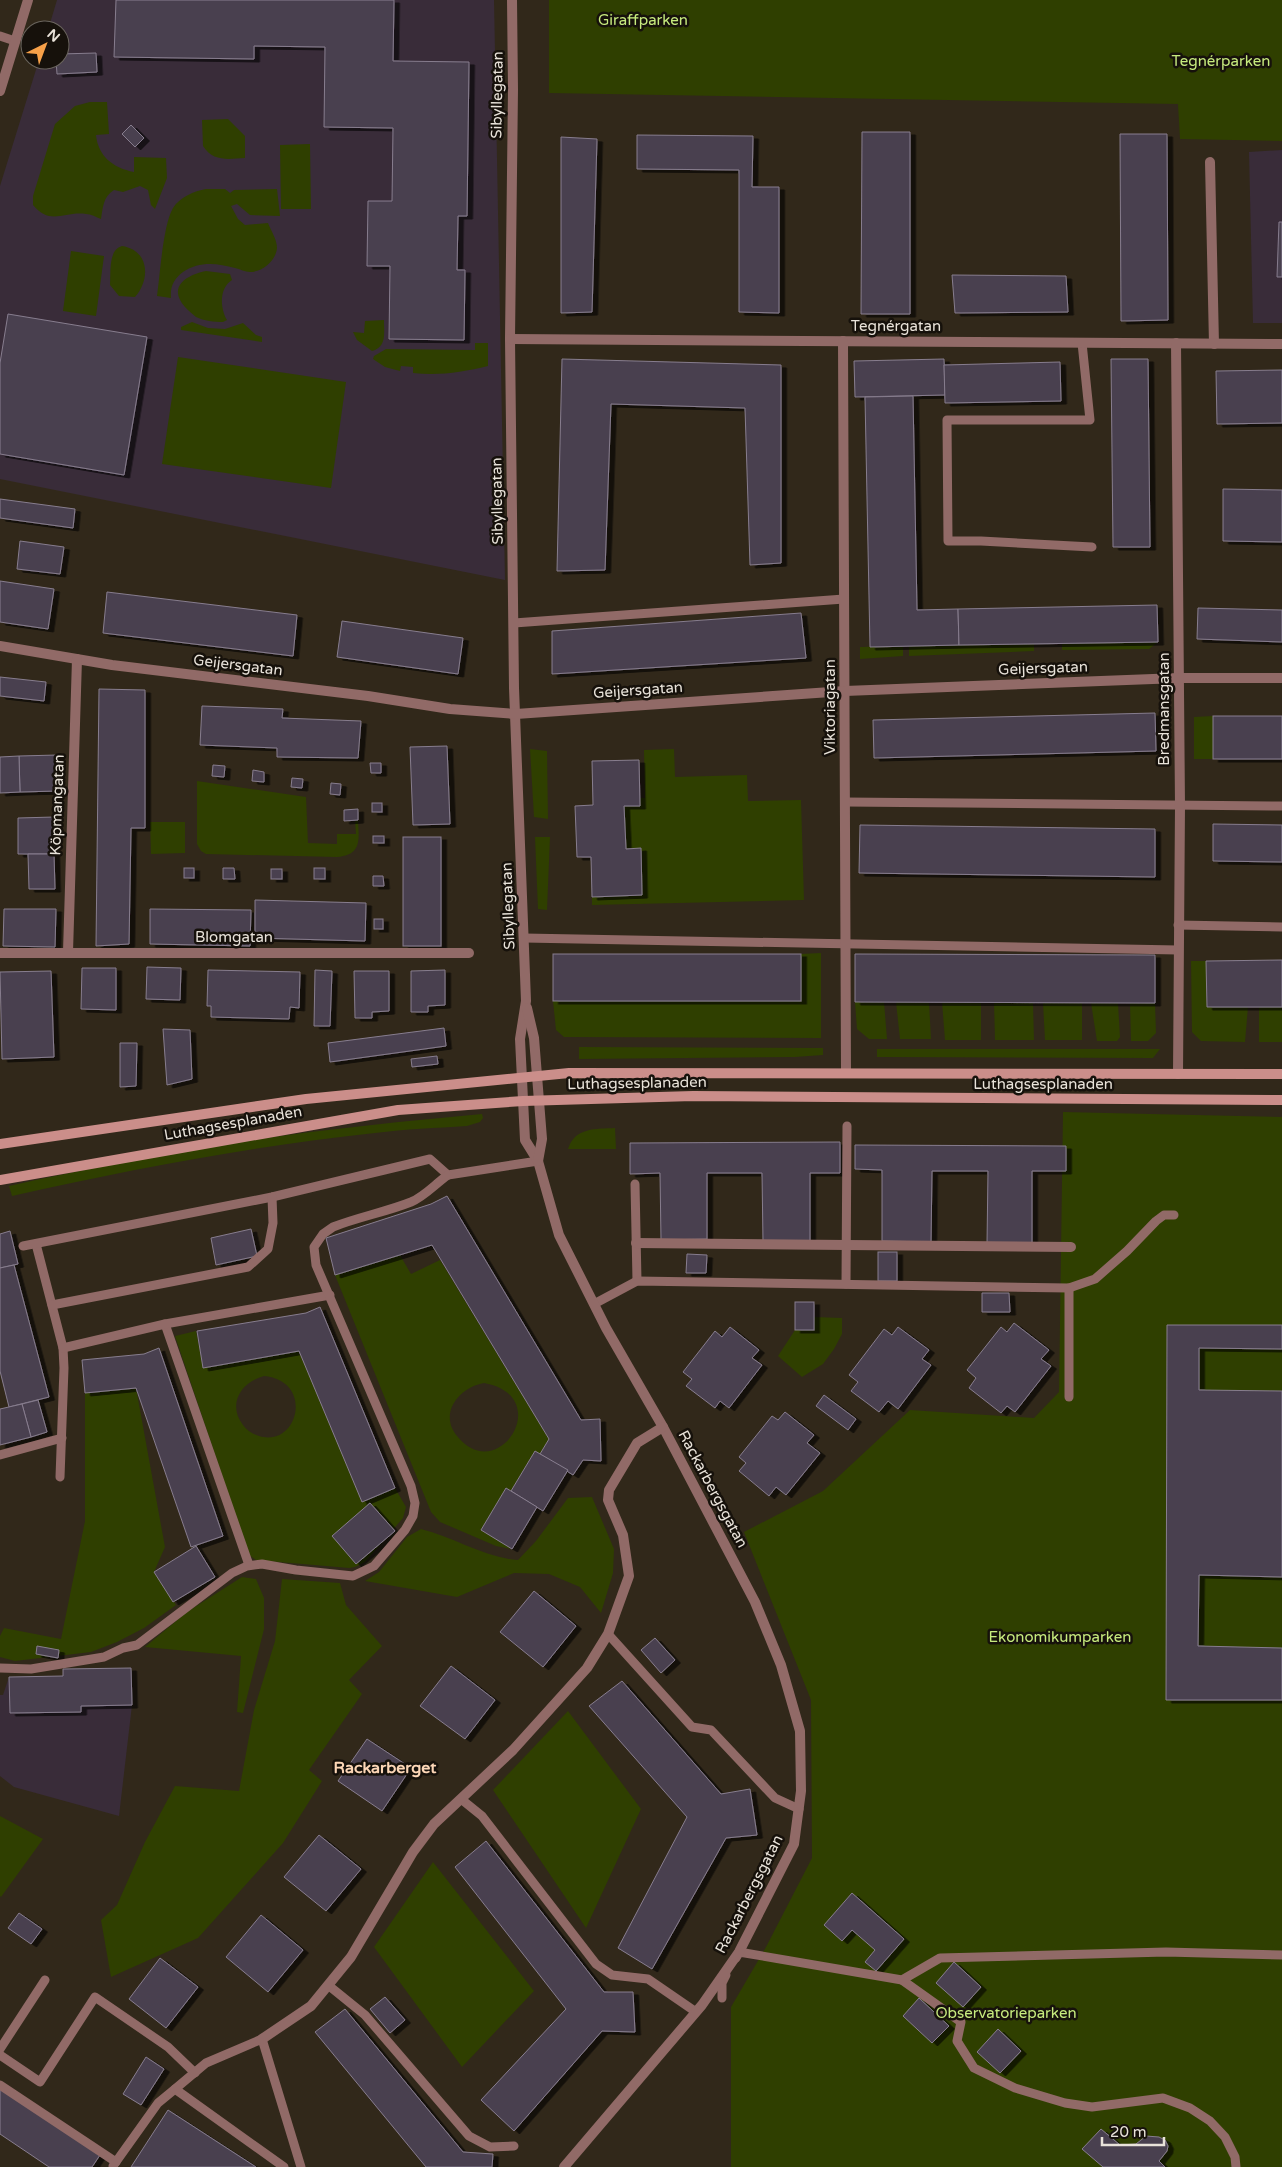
<svg xmlns="http://www.w3.org/2000/svg" width="1282" height="2167" font-family="'Varela Round',sans-serif">
	<style>
		.education { fill: #392c39 }
		.green { fill: #2f3f00; fill-rule: evenodd }
		.building { fill: #4a4150; stroke: #877d8e; filter: url(#shadow) }
		.lines { fill: none; stroke-linecap: round; stroke-linejoin: round }
		.lane { stroke: #916a67; stroke-width: 9 }
		.street { stroke: #916a67; stroke-width: 10 }
		.secondary { stroke: #cb8e8a; stroke-width: 10 }
		.labels { text-anchor: middle; dominant-baseline: central; stroke-width: 5; stroke-linejoin: round; paint-order: stroke }
		.park-label { font-size: 15px; fill: #c7eb7e; stroke: #16110b }
		.street-label { font-size: 15px; fill: #e9e3da; stroke: #16110b }
		.neighbourhood-label { font-size: 16px; font-weight: bold; fill: #fcd6b6; stroke: #16110b }
	</style>
	<defs>
		<filter id="shadow"><feDropShadow dx="5.5" dy="3" stdDeviation="0" flood-color="#0009"/></filter>
	</defs>
	<rect width="100%" height="100%" fill="#31281a"/>
	<g class="education">
		<polygon points="57,0 494,0 505,580 0,479 0,186 39,60 60,60 60,30 48,30"/>
		<polygon points="1282,150 1282,323 1253,323 1249,152"/>
		<polygon points="131,1668 132,1705 119,1816 14,1787 0,1776 0,1695 3,1695 9,1677 63,1676 63,1669"/>
	</g>
	<g class="green">
		<polygon points="549,0 1282,0 1282,141 1180,139 1178,104 549,93"/>
		<path d="M90,102H107L109,134L96,135C98,156 113,168 134,172V157L166,158L167,178L155,209L151,205L148,190L140,186L123,192L114,190C103,197 103,207 101,219C96,217 91,214 86,214C64,211 50,226 33,205V196L55,124L75,106Z"/>
		<path d="M228,119L245,136V158C228,159 213,162 203,146L202,120Z"/>
		<polygon points="310,144 311,209 281,209 280,145"/>
		<path d="M206,189H225L230,193L234,190L277,189L280,216L250,215L237,204L231,206L238,219L245,225L268,223C271,231 277,239 277,248C276,261 262,272 250,272C245,272 240,269 235,268C217,263 199,261 183,272C174,279 170,286 171,298L157,296C160,275 163,225 173,208C180,197 194,191 206,189Z"/>
		<path d="M122,246C149,250 151,279 135,297L119,296L110,285C111,272 108,250 122,246Z"/>
		<polygon points="71,251 104,256 96,316 63,311"/>
		<path d="M206,271L230,274L232,280C219,288 220,308 227,320L223,322C214,322 204,321 196,317C192,314 188,310 185,307C167,286 187,275 206,271Z"/>
		<path d="M384,320C384,333 387,347 372,351L357,340L353,332L364,333L365,321Z"/>
		<polygon points="192,322 208,328 225,329 243,323 256,335 262,337 262,342 181,330 181,327"/>
		<path d="M475,343H488V366C463,372 439,376 413,373V367L401,366L400,371L385,367L373,359L374,356L386,349L475,350Z"/>
		<polygon points="178,357 346,382 331,488 162,464"/>
		<polygon points="1158,642 1149,649 1062,650 1062,643"/>
		<polygon points="1034,644 1034,651 909,656 909,646"/>
		<polygon points="903,646 903,656 860,659 860,647"/>
		<polygon points="1213,716 1213,759 1194,759 1194,717"/>
		<polygon points="530,749 547,751 548,819 534,817"/>
		<polygon points="674,749 675,777 747,775 748,801 801,800 804,900 592,905 592,897 642,895 641,849 626,849 624,806 640,806 640,798 645,798 644,750"/>
		<path d="M197,781L306,797L308,843L337,844V834H356L355,820H358C359,840 362,855 337,857L206,854L201,851L197,844Z"/>
		<polygon points="150,822 185,822 185,853 151,854"/>
		<polygon points="535,837 550,837 547,910 538,909"/>
		<polygon points="821,953 821,1038 564,1037 556,1030 553,1001 801,1001 801,954"/>
		<polygon points="1191,961 1206,961 1207,1007 1248,1007 1245,1042 1201,1041 1192,1032"/>
		<polygon points="855,1002 884,1002 887,1039 869,1039 857,1029"/>
		<polygon points="896,1002 929,1002 931,1039 900,1039"/>
		<polygon points="942,1002 981,1002 981,1040 945,1040"/>
		<polygon points="994,1002 1033,1003 1034,1040 995,1040"/>
		<polygon points="1043,1003 1082,1003 1082,1040 1045,1040"/>
		<polygon points="1091,1003 1118,1003 1120,1037 1117,1041 1097,1041"/>
		<polygon points="1130,1003 1155,1003 1156,1033 1148,1041 1131,1041"/>
		<rect x="1259" y="1007" width="23" height="35"/>
		<polygon points="579,1047 823,1048 823,1055 795,1057 579,1059"/>
		<polygon points="877,1049 1160,1049 1153,1058 877,1057"/>
		<polygon points="1063,1112 1282,1117 1282,2167 731,2167 731,2007 766,1947 812,1858 811,1700 744,1532 823,1491 910,1410 1034,1418 1059,1392"/>
		<path d="M482,1114L483,1118L480,1122L467,1126C436,1128 406,1129 375,1133C253,1146 132,1169 12,1196L9,1186C90,1168 171,1152 252,1140C328,1129 405,1121 482,1114Z"/>
		<path d="M615,1128L616,1149H568C575,1127 596,1129 615,1128Z"/>
		<path d="M400,1255L411,1274L440,1260L549,1439L540,1454L535,1451L511,1491L481,1530L512,1549L496,1546L440,1522L431,1512L335,1275ZM484,1383C556,1396 498,1487 457,1436C438,1413 460,1387 484,1383Z"/>
		<polygon points="814,1317 842,1318 842,1334 834,1349 823,1364 802,1377 778,1356 795,1330 814,1330"/>
		<path d="M196,1331L203,1367L299,1351L362,1502L395,1488L406,1507L403,1518L365,1562L355,1567L349,1568L256,1560L249,1555L175,1336ZM264,1376C315,1381 298,1448 259,1436C253,1434 247,1431 243,1425C227,1404 241,1382 264,1376Z"/>
		<polygon points="136,1388 165,1547 154,1572 176,1605 144,1628 117,1642 91,1652 15,1661 0,1657 0,1636 4,1628 61,1639 85,1521 85,1393"/>
		<path d="M592,1497L614,1549L613,1573L601,1613L580,1587L549,1574L514,1573L457,1597L365,1581L379,1572L407,1537L421,1529C454,1537 485,1558 518,1560L536,1541L568,1498Z"/>
		<polygon points="242,1577 256,1579 264,1598 264,1629 243,1713 237,1712 241,1656 145,1647 187,1612"/>
		<polygon points="282,1579 340,1583 346,1605 382,1646 349,1680 362,1694 309,1770 322,1781 283,1843 198,1938 111,1977 101,1920 117,1905 145,1842 175,1786 239,1791 254,1710 275,1641"/>
		<polygon points="568,1711 641,1809 586,1928 493,1790"/>
		<polygon points="0,1816 43,1839 1,1897 0,1896"/>
		<polygon points="433,1862 534,1991 462,2067 374,1947"/>
	</g>
	<g class="building">
		<polygon points="116,0 394,0 393,61 469,62 467,216 458,216 457,270 465,270 464,340 389,339 390,266 367,266 368,201 392,201 393,128 324,127 325,47 254,46 254,59 114,57"/>
		<polygon points="96,53 97,72 57,74 56,60 60,60 60,54"/>
		<polygon points="131,125 144,138 135,147 122,134"/>
		<polygon points="862,132 910,132 910,314 861,314"/>
		<polygon points="1120,134 1167,134 1168,320 1121,321"/>
		<polygon points="637,135 753,136 752,187 779,187 779,313 739,312 739,170 637,169"/>
		<polygon points="561,137 597,139 592,312 561,313"/>
		<polygon points="1279,222 1282,222 1282,277 1277,277"/>
		<polygon points="952,275 1066,276 1068,312 955,313"/>
		<polygon points="8,314 147,337 124,475 0,454 0,363"/>
		<polygon points="562,359 781,365 781,563 750,565 745,408 611,404 605,570 557,571"/>
		<polygon points="944,359 945,395 855,397 854,361"/>
		<polygon points="1111,359 1148,359 1150,547 1113,547"/>
		<polygon points="1060,362 1061,401 945,403 944,365"/>
		<polygon points="1282,370 1282,423 1217,424 1216,371"/>
		<polygon points="913,396 917,610 958,609 959,645 870,647 865,397"/>
		<polygon points="1223,489 1282,490 1282,542 1223,541"/>
		<polygon points="0,499 75,509 73,528 0,518"/>
		<polygon points="20,541 64,547 60,574 17,569"/>
		<polygon points="0,581 54,589 48,629 0,622"/>
		<polygon points="107,592 297,615 293,656 103,633"/>
		<polygon points="1157,605 1158,642 959,645 958,609"/>
		<polygon points="1198,608 1282,610 1282,642 1197,639"/>
		<polygon points="801,613 806,658 552,674 552,631"/>
		<polygon points="342,621 463,638 458,674 337,657"/>
		<polygon points="0,677 46,682 44,701 0,696"/>
		<polygon points="99,689 145,690 145,828 131,828 129,944 96,946"/>
		<polygon points="202,706 283,709 282,718 361,721 358,758 277,757 277,748 200,745"/>
		<polygon points="1155,713 1156,751 874,758 873,720"/>
		<rect x="1213" y="716" width="69" height="43"/>
		<polygon points="447,746 450,824 413,825 410,747"/>
		<polygon points="57,755 58,791 20,792 19,756"/>
		<polygon points="19,756 20,792 0,793 0,757"/>
		<polygon points="639,760 640,806 624,806 626,849 641,848 642,895 592,897 591,857 577,857 575,806 593,805 592,761"/>
		<polygon points="370,763 381,763 381,773 371,773"/>
		<polygon points="213,765 225,766 224,777 212,776"/>
		<polygon points="253,770 264,772 264,782 252,781"/>
		<polygon points="292,778 303,779 302,788 291,787"/>
		<polygon points="331,783 341,784 340,795 330,794"/>
		<rect x="372" y="803" width="10" height="9"/>
		<polygon points="358,809 358,820 344,821 344,810"/>
		<polygon points="54,817 54,854 18,854 18,818"/>
		<polygon points="1213,824 1282,825 1282,862 1213,861"/>
		<polygon points="860,825 1155,829 1155,877 859,873"/>
		<rect x="373" y="836" width="11" height="7"/>
		<rect x="403" y="837" width="38" height="109"/>
		<polygon points="28,854 54,854 55,889 29,889"/>
		<rect x="184" y="868" width="10" height="10"/>
		<polygon points="223,868 234,868 235,879 223,879"/>
		<rect x="314" y="868" width="11" height="11"/>
		<rect x="271" y="869" width="11" height="10"/>
		<polygon points="373,876 383,876 384,886 373,886"/>
		<polygon points="255,900 366,903 365,941 255,938"/>
		<polygon points="4,909 56,909 55,947 3,946"/>
		<polygon points="150,909 251,910 250,946 150,944"/>
		<rect x="374" y="919" width="9" height="10"/>
		<rect x="553" y="954" width="248" height="47"/>
		<polygon points="855,954 1155,955 1155,1003 855,1002"/>
		<polygon points="1282,960 1282,1007 1207,1007 1206,961"/>
		<polygon points="147,967 181,968 180,1000 146,999"/>
		<polygon points="82,968 116,968 116,1010 81,1009"/>
		<polygon points="208,970 300,972 299,1008 290,1007 289,1019 211,1017 211,1006 207,1006"/>
		<polygon points="315,970 332,971 330,1026 314,1026"/>
		<polygon points="445,970 445,1005 428,1006 428,1012 411,1012 411,971"/>
		<polygon points="51,971 54,1057 2,1059 0,972"/>
		<polygon points="354,971 389,971 389,1011 372,1012 372,1018 355,1018"/>
		<polygon points="444,1028 446,1046 330,1062 328,1043"/>
		<polygon points="163,1029 190,1030 192,1079 167,1085"/>
		<polygon points="120,1043 137,1043 136,1086 120,1087"/>
		<polygon points="437,1056 438,1064 412,1067 411,1059"/>
		<polygon points="840,1142 840,1173 810,1173 810,1241 763,1242 762,1173 707,1173 707,1239 661,1240 660,1173 630,1174 630,1143"/>
		<polygon points="855,1145 1066,1146 1066,1171 1032,1171 1032,1244 987,1244 988,1171 932,1171 931,1242 882,1241 882,1170 855,1169"/>
		<polygon points="447,1196 581,1420 600,1419 601,1461 583,1460 573,1475 540,1454 549,1439 432,1245 335,1275 326,1238 431,1204"/>
		<polygon points="251,1229 257,1256 216,1265 211,1238"/>
		<polygon points="10,1231 18,1264 0,1268 0,1234"/>
		<rect x="878" y="1252" width="19" height="29"/>
		<polygon points="687,1254 707,1255 706,1273 686,1273"/>
		<polygon points="14,1265 49,1397 9,1407 0,1371 0,1268"/>
		<polygon points="982,1293 1009,1293 1010,1312 982,1312"/>
		<rect x="795" y="1302" width="19" height="28"/>
		<polygon points="320,1307 395,1488 362,1502 299,1351 203,1368 197,1331 306,1313"/>
		<polygon points="1014,1323 1049,1350 1041,1359 1051,1366 1015,1412 1007,1406 1001,1413 969,1388 976,1378 967,1370 1001,1327 1007,1332"/>
		<polygon points="1167,1325 1282,1325 1282,1349 1199,1348 1199,1390 1282,1391 1282,1577 1199,1575 1198,1646 1282,1648 1282,1700 1166,1700"/>
		<polygon points="730,1327 759,1350 752,1358 762,1365 729,1408 720,1401 715,1408 686,1386 692,1379 683,1372 715,1331 722,1337"/>
		<polygon points="898,1327 929,1350 922,1359 931,1365 898,1409 888,1401 879,1412 851,1391 858,1382 849,1375 884,1329 892,1335"/>
		<polygon points="159,1348 223,1536 191,1547 136,1388 85,1393 82,1360 144,1354"/>
		<polygon points="824,1395 856,1419 848,1430 816,1406"/>
		<polygon points="38,1400 47,1432 31,1437 22,1404"/>
		<polygon points="22,1404 31,1437 0,1445 0,1409"/>
		<polygon points="785,1412 814,1435 807,1443 820,1453 786,1495 776,1487 769,1496 739,1471 746,1463 739,1457 772,1416 778,1420"/>
		<polygon points="535,1451 568,1470 543,1511 511,1491"/>
		<polygon points="506,1488 537,1507 512,1549 481,1530"/>
		<polygon points="370,1503 395,1531 356,1564 332,1536"/>
		<polygon points="196,1546 215,1577 173,1602 154,1572"/>
		<polygon points="534,1591 576,1626 543,1667 500,1632"/>
		<polygon points="655,1638 675,1660 661,1673 641,1650"/>
		<polygon points="37,1646 59,1650 58,1658 36,1654"/>
		<polygon points="451,1666 495,1700 465,1739 420,1706"/>
		<polygon points="131,1668 132,1705 81,1706 81,1712 10,1713 9,1677 63,1676 63,1669"/>
		<polygon points="622,1681 721,1794 750,1789 757,1835 726,1838 652,1969 618,1948 687,1817 589,1706"/>
		<polygon points="367,1739 411,1768 382,1811 338,1781"/>
		<polygon points="319,1835 361,1869 326,1911 284,1877"/>
		<polygon points="486,1841 604,1992 633,1992 635,2032 602,2031 514,2131 481,2100 566,2009 455,1867"/>
		<polygon points="852,1893 904,1939 876,1971 865,1962 875,1950 852,1930 842,1941 824,1925"/>
		<polygon points="19,1913 42,1929 31,1944 8,1928"/>
		<polygon points="261,1915 303,1950 268,1992 226,1957"/>
		<polygon points="160,1958 198,1987 166,2028 129,1999"/>
		<polygon points="954,1962 981,1987 963,2007 936,1983"/>
		<polygon points="385,1997 405,2020 390,2033 370,2009"/>
		<polygon points="919,1998 949,2026 932,2043 903,2016"/>
		<polygon points="345,2009 463,2152 493,2154 492,2167 426,2167 315,2032"/>
		<polygon points="998,2029 1021,2051 1000,2073 977,2052"/>
		<polygon points="146,2057 164,2069 141,2105 123,2094"/>
		<polygon points="0,2089 100,2155 92,2167 49,2167 0,2134"/>
		<polygon points="168,2110 256,2167 131,2167"/>
		<polygon points="1101,2129 1120,2145 1136,2144 1146,2136 1159,2137 1165,2140 1168,2146 1167,2151 1159,2161 1165,2167 1103,2167 1082,2149"/>
	</g>
	<g class="lines">
		<g class="lane">
			<polyline points="0,36 15,41"/>
			<polyline points="1082,343 1090,420 947,420 948,541 981,541 1092,547"/>
			<polyline points="514,623 844,599"/>
			<polyline points="845,802 1282,806"/>
			<polyline points="1178,925 1282,927"/>
			<polyline points="524,938 1178,950"/>
			<polyline points="635,1184 637,1281"/>
			<polyline points="36,1244 63,1348 64,1368 60,1477"/>
			<polyline points="23,1246 272,1197 430,1159 448,1175 538,1161"/>
			<polyline points="846,1284 847,1126"/>
			<polyline points="594,1304 637,1281 1069,1288 1095,1279 1127,1251 1156,1221 1164,1215 1174,1215"/>
			<polyline points="52,1305 248,1267 268,1249 273,1223 272,1197"/>
			<polyline points="165,1324 249,1565"/>
			<polyline points="63,1348 165,1324 330,1295"/>
			<polyline points="1069,1397 1069,1288"/>
			<polyline points="0,1455 62,1438"/>
			<polyline points="608,1634 692,1727 711,1730 775,1798 799,1809"/>
			<path d="M0,1668L31,1669L104,1657L123,1648L137,1645L232,1573L247,1566L262,1564L296,1570L353,1576L374,1566L405,1530L413,1516L415,1503L411,1486L316,1265L314,1247L323,1234L333,1227C358,1217 386,1212 411,1202C425,1196 435,1184 448,1175"/>
			<polyline points="461,1799 482,1816 596,1964 612,1975 648,1979 696,2012"/>
			<polyline points="736,1958 739,1952 902,1980 940,1958 1166,1952 1282,1955"/>
			<polyline points="902,1980 961,2022 957,2041 974,2068 1015,2088 1065,2103 1092,2107 1163,2098 1190,2108 1210,2121 1225,2137 1235,2157 1236,2167"/>
			<polyline points="328,1985 365,2015 469,2136 490,2147 514,2146"/>
			<polyline points="722,1998 722,1983 726,1975"/>
			<polyline points="0,2049 45,1980"/>
			<polyline points="0,2055 40,2082 95,1997 168,2047 195,2073"/>
			<polyline points="0,2085 116,2162"/>
			<polyline points="113,2166 158,2103 175,2089"/>
			<polyline points="284,2167 175,2089 206,2063 262,2039 301,2167"/>
		</g>
		<g class="street">
			<polyline points="512,0 513,89 510,339 514,688 526,1001 520,1039 525,1140 538,1161 559,1235 606,1328 663,1427 755,1602 781,1665 800,1731 801,1791 794,1844 739,1952 702,2005 564,2167"/>
			<polyline points="0,91 28,0"/>
			<polyline points="1210,162 1214,344"/>
			<polyline points="510,339 1282,344"/>
			<polyline points="843,341 846,1073"/>
			<polyline points="1176,343 1180,806 1178,1074"/>
			<polyline points="0,646 112,665 368,696 450,709 516,714 845,691 1179,678 1282,678"/>
			<polyline points="68,952 77,659"/>
			<polyline points="0,953 469,953"/>
			<polyline points="527,1008 534,1038 542,1139 538,1161"/>
			<polyline points="636,1243 1071,1247"/>
			<polyline points="262,2039 311,2006 351,1957 413,1852 434,1824 513,1750 587,1668 608,1634 629,1576 623,1535 608,1500 609,1490 637,1443 663,1427"/>
		</g>
		<g class="secondary">
			<polyline points="0,1144 306,1099 569,1073 1282,1074"/>
			<polyline points="0,1180 398,1110 523,1101 693,1096 1282,1100"/>
		</g>
	</g>
	<g class="labels">
		<g class="park-label">
			<text x="643" y="20">Giraffparken</text>
			<text x="1221" y="61">Tegnérparken</text>
			<text x="1060" y="1637">Ekonomikumparken</text>
			<text x="1006" y="2013">Observatorieparken</text>
		</g>
		<g class="street-label">
			<text transform="translate(497 95) rotate(-89)">Sibyllegatan</text>
			<text x="896" y="326">Tegnérgatan</text>
			<text transform="translate(497 501) rotate(-91)">Sibyllegatan</text>
			<text transform="translate(238 665) rotate(7)">Geijersgatan</text>
			<text transform="translate(1043 668) rotate(-2)">Geijersgatan</text>
			<text transform="translate(638 690) rotate(-4)">Geijersgatan</text>
			<text transform="translate(830 707) rotate(-90)">Viktoriagatan</text>
			<text transform="translate(1164 709) rotate(-90)">Bredmansgatan</text>
			<text transform="translate(57 805) rotate(-88)">Köpmangatan</text>
			<text transform="translate(508 906) rotate(-92)">Sibyllegatan</text>
			<text x="234" y="937">Blomgatan</text>
			<text transform="translate(637 1083) rotate(-1)">Luthagsesplanaden</text>
			<text x="1043" y="1084">Luthagsesplanaden</text>
			<text transform="translate(233 1123) rotate(-10)">Luthagsesplanaden</text>
			<text transform="translate(713 1489) rotate(62)">Rackarbergsgatan</text>
			<text transform="translate(749 1894) rotate(-63)">Rackarbergsgatan</text>
		</g>
		<g class="neighbourhood-label">
			<text x="385" y="1768">Rackarberget</text>
		</g>
	</g>
	<g transform="translate(45 45) rotate(42)"><circle r="24" fill="#16110b" stroke="#6a655e"/>
	<path d="M0-4L9 19L0 12L-9 19Z" fill="#f7a149"/>
	<text y="-8" font-size="14" font-weight="bold" text-anchor="middle" fill="#e9e3da">N</text>
	</g>
	<path d="M1102 2137v8h62v-8" fill="none" stroke="#e9e3da" stroke-width="2.5"/>
	<text x="1110" y="2137" font-size="15" fill="#e9e3da" stroke="#16110b" stroke-width="4" paint-order="stroke">20 m</text>
</svg>
